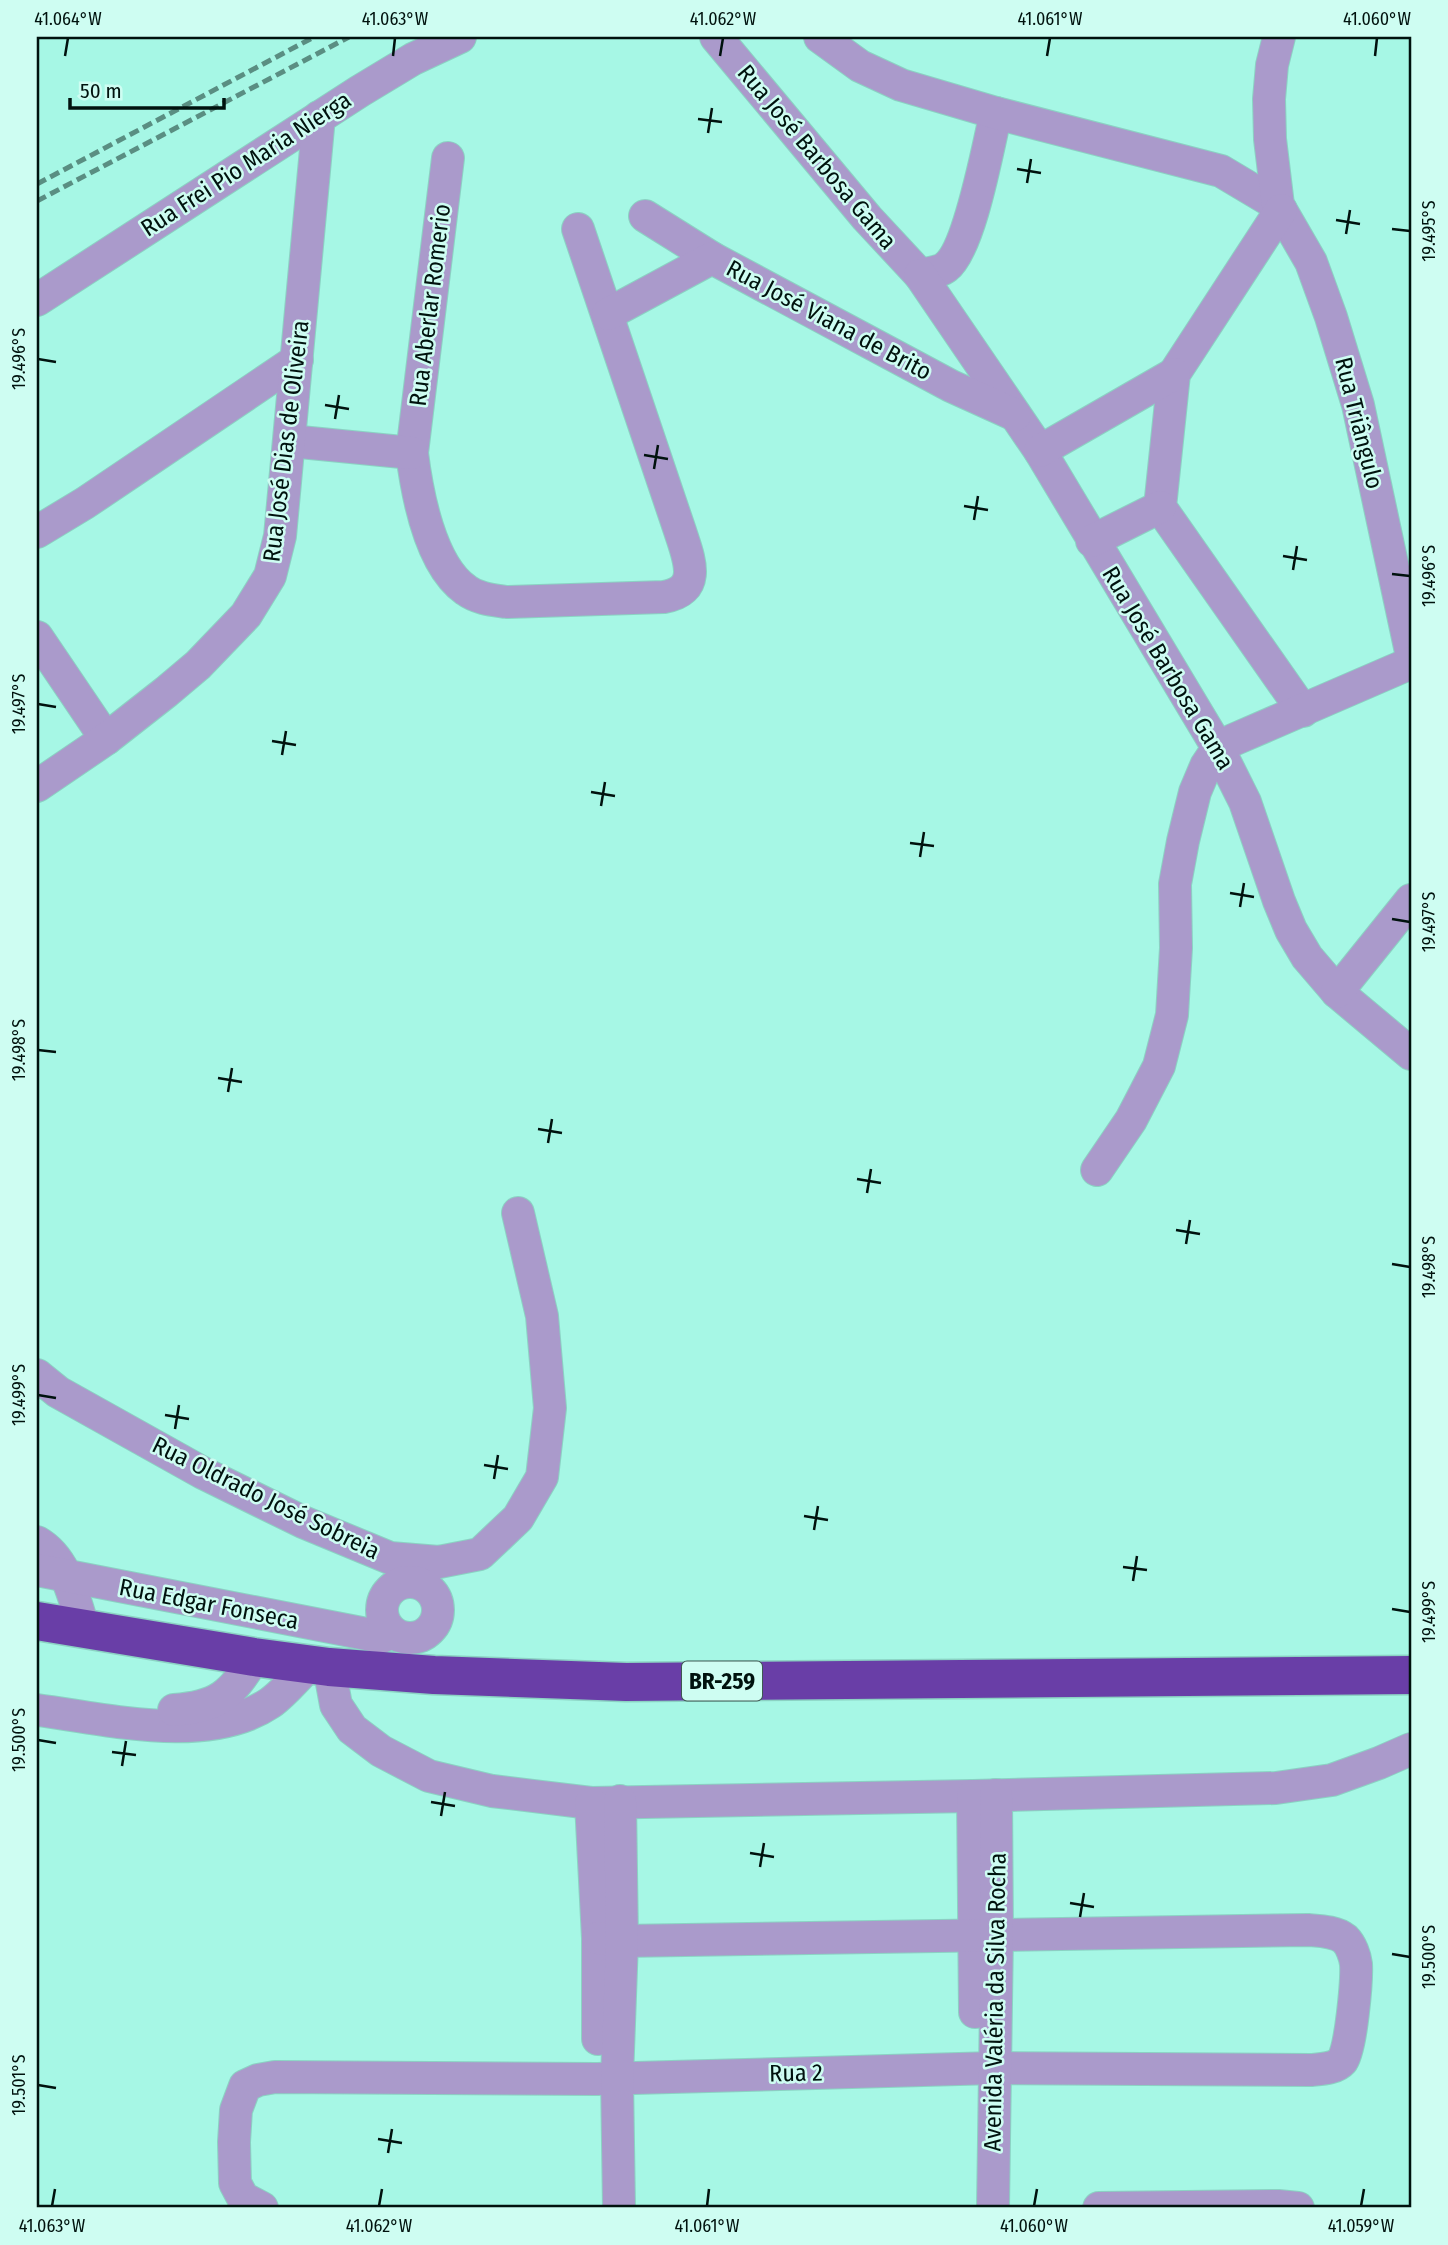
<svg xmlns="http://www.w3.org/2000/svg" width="1448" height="2245" font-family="'Fira Sans Condensed',sans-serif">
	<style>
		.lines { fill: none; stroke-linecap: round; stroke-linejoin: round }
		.minor-casing { stroke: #8bd2c3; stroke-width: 34 }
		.highway-casing { stroke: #8bd2c3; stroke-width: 41 }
		.minor { stroke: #aa9acb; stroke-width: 32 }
		.highway { stroke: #693ea7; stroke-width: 38 }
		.rail { stroke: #5a8e82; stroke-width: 5; stroke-dasharray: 10 5; stroke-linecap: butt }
		.ticks { fill: none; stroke: #00120e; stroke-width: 2.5 }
		.labels { text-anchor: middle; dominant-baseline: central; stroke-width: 5; stroke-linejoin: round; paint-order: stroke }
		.shield { fill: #cefdf2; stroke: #3e5852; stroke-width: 2 }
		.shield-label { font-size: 23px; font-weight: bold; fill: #00120e }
		.street-label { font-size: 24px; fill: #00120e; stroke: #cefdf2 }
		.neatline { fill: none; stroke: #00120e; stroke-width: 2.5 }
		.ticks-label { font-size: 18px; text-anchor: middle; fill: #00120e }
	</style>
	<rect width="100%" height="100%" fill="#a6f7e5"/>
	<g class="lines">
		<g class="minor-casing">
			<g id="minor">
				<path d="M716,37L867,218L920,275C928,273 940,272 946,267C970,249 988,146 996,113"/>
				<polyline points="820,37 860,66 901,85 996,113 1221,171 1278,205"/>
				<polyline points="1279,37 1272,65 1269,99 1270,139 1278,205 1311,262 1331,317 1358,405 1411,652"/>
				<path d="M448,158L412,453C417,493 430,565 466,590C478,599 493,600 507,602L664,597C703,590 689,559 680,531L578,229"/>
				<polyline points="1281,210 1174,374 1160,507 1303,711"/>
				<polyline points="645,216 712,258"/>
				<polyline points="920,275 1040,451 1218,748 1245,802 1279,901 1291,930 1307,957 1337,992 1411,1054"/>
				<polyline points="37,300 360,91 413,59 460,37"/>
				<polyline points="608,314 712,258 951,386 1015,415"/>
				<polyline points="290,441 412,453"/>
				<polyline points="1040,451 1174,374"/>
				<polyline points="37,532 85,503 297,360"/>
				<polyline points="1092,541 1160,507"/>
				<polyline points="37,637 106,739"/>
				<polyline points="37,786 106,739 166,692 198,665 246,615 270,576 280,536 319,117"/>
				<polyline points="1337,992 1411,900"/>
				<polyline points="1097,1170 1131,1120 1159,1066 1172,1015 1176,948 1175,884 1183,841 1195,792 1206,766 1218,748 1233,740 1411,663"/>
				<polyline points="37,1375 58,1392 203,1473 303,1522 390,1558 439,1562 480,1554 518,1518 542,1477 550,1408 542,1316 518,1213"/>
				<path d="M37,1542C67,1559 74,1599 84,1630"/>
				<polyline points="37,1570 382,1637"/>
				<circle cx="410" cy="1610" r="28"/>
				<polyline points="329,1667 336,1705 352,1729 381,1751 429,1776 492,1791 591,1803 973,1796 1276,1788 1332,1780 1379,1763 1411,1749"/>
				<path d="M37,1710C106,1719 208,1745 270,1703C284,1693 297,1677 309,1665"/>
				<path d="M174,1710C217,1707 233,1695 254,1657"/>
				<polyline points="973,1796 975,2012"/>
				<polyline points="591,1803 598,1938 598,2039"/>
				<path d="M262,2208L243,2198L235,2183L234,2142L236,2110L245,2086L258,2080L275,2077L597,2079L995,2068L1311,2070C1320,2069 1335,2069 1342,2061C1351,2051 1357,1979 1356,1964C1355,1956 1351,1945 1345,1939C1335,1931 1319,1931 1308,1930L622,1941L598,1938"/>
				<polyline points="619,2208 617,2078 622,1941 620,1801"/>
				<polyline points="993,2208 997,1935 996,1795"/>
				<polyline points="1099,2208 1278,2206 1298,2208"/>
			</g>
		</g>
		<g class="highway-casing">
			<polyline id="highway" points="37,1621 254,1657 329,1667 434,1675 626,1682 1411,1675"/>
		</g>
		<use href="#minor" class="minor"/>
		<use href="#highway" class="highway"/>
		<g class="rail">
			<polyline points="37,184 314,37"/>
			<polyline points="37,201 349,37"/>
		</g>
	</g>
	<path class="ticks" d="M65,56L68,38M393,56L395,38M720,56L723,38M1047,56L1050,38M1375,56L1377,38M698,119L722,122M708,133L712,108M1017,169L1041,173M1027,183L1031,159M1336,220L1360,224M1392,229L1410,231M1346,234L1350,210M38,359L56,362M325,405L349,409M335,419L339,395M644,455L668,459M654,469L658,445M964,506L988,510M974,520L978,496M1283,556L1307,560M1293,570L1297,546M1392,574L1410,576M38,704L56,707M272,741L296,745M282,755L286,731M591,792L615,796M601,806L605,782M910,843L934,846M920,857L924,832M1230,893L1254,897M1240,907L1244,883M1392,919L1410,922M38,1050L56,1052M218,1078L242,1082M228,1092L232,1068M538,1129L562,1133M548,1143L552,1119M857,1179L881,1183M867,1193L871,1169M1176,1230L1200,1234M1186,1244L1190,1220M1392,1264L1410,1267M38,1395L56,1398M165,1415L189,1419M175,1429L179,1405M484,1465L508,1469M494,1479L498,1455M804,1516L828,1520M814,1530L818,1506M1123,1567L1147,1570M1133,1581L1137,1556M1392,1609L1410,1612M38,1740L56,1743M112,1752L136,1755M122,1766L126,1741M431,1802L455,1806M441,1816L445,1792M750,1853L774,1857M760,1867L764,1843M1070,1903L1094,1907M1080,1917L1084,1893M1392,1954L1410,1957M38,2085L56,2088M378,2139L402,2143M388,2153L392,2129M52,2206L55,2189M379,2206L382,2189M707,2206L709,2189M1034,2206L1037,2189M1361,2206L1364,2189"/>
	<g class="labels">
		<rect class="shield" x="682" y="1661.5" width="80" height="39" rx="5"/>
		<g class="shield-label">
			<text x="722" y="1681">BR-259</text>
		</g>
		<g class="street-label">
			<text transform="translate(817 157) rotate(50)">Rua José Barbosa Gama</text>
			<text transform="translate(246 164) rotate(-33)">Rua Frei Pio Maria Nierga</text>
			<text transform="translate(430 305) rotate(-83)">Rua Aberlar Romerio</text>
			<text transform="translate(829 320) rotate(28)">Rua José Viana de Brito</text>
			<text transform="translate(1359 423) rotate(76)">Rua Triângulo</text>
			<text transform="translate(286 441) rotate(-83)">Rua José Dias de Oliveira</text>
			<text transform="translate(1168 668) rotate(59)">Rua José Barbosa Gama</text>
			<text transform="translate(266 1498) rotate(26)">Rua Oldrado José Sobreia</text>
			<text transform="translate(209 1604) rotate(11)">Rua Edgar Fonseca</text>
			<text transform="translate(995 2002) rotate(-89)">Avenida Valéria da Silva Rocha</text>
			<text transform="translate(796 2073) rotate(-1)">Rua 2</text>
		</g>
	</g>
	<rect width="1448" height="2245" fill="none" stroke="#cefdf2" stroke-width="77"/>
	<path d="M70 98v10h154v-10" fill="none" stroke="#00120e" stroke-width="3.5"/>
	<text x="80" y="98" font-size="21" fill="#00120e" stroke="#cefdf2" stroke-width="5" paint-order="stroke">50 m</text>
	<rect x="38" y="38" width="1372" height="2168" class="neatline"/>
	<g class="ticks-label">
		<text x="68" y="25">41.064°W</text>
		<text x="395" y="25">41.063°W</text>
		<text x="723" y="25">41.062°W</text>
		<text x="1050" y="25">41.061°W</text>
		<text x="1377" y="25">41.060°W</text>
		<text transform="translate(1429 231) rotate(-90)" y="6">19.495°S</text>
		<text transform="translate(19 359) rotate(-90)" y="6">19.496°S</text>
		<text transform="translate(1429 576) rotate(-90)" y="6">19.496°S</text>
		<text transform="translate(19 704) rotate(-90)" y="6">19.497°S</text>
		<text transform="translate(1429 922) rotate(-90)" y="6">19.497°S</text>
		<text transform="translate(19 1050) rotate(-90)" y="6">19.498°S</text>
		<text transform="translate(1429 1267) rotate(-90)" y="6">19.498°S</text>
		<text transform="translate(19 1395) rotate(-90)" y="6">19.499°S</text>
		<text transform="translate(1429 1612) rotate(-90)" y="6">19.499°S</text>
		<text transform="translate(19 1740) rotate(-90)" y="6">19.500°S</text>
		<text transform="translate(1429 1957) rotate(-90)" y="6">19.500°S</text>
		<text transform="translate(19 2085) rotate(-90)" y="6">19.501°S</text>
		<text x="52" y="2232">41.063°W</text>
		<text x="379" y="2232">41.062°W</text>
		<text x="707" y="2232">41.061°W</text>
		<text x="1034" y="2232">41.060°W</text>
		<text x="1361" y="2232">41.059°W</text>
	</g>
</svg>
